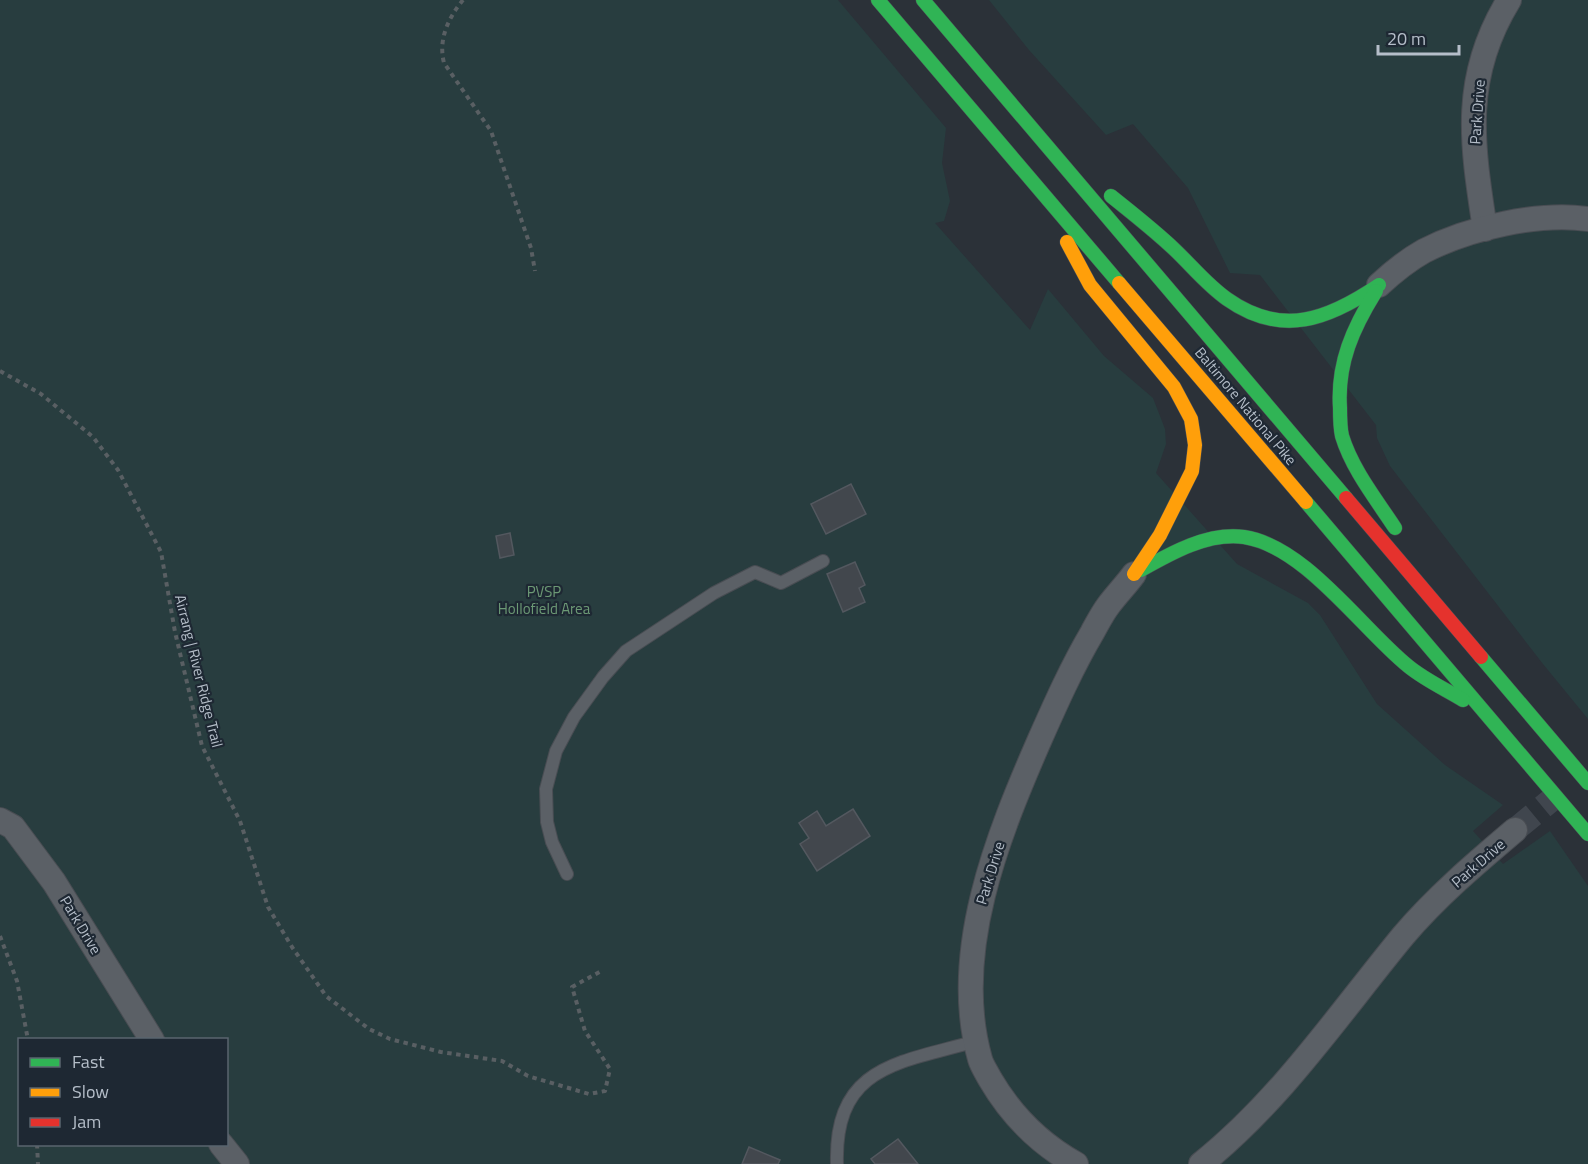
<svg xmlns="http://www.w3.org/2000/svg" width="1588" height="1164" font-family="'Titillium Web',sans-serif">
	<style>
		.green { fill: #283d3f; fill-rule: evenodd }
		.building { fill: #42474d; stroke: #53585f; stroke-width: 1.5 }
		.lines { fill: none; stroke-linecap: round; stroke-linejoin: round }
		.street-tunnel { stroke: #40464e; stroke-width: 24; stroke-dasharray: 24 12; stroke-linecap: butt }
		.lane-casing { stroke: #494d53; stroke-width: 14 }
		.street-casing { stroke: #494d53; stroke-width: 26 }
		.fast-casing { stroke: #494e55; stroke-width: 15 }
		.slow-casing { stroke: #494e55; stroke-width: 15 }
		.jam-casing { stroke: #494e55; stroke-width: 15 }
		.path { stroke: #595f63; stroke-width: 4; stroke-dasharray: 4.5 4.5; stroke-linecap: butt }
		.lane { stroke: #5b6066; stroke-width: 12 }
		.street { stroke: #5b6066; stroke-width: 24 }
		.fast { stroke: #30b455; stroke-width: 14 }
		.slow { stroke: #ff9f0a; stroke-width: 14 }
		.jam { stroke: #e5322d; stroke-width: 14 }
		.labels { text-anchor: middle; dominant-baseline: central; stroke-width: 4.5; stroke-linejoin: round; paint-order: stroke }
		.street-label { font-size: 15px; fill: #b5bec9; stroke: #1e2833 }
		.park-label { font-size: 15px; fill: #6c9975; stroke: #1e2833 }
	</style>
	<rect width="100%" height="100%" fill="#2b3138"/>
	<g class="green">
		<path d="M0,0H838L946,128L942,163L950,201L944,221L935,223L1030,330L1048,289L1104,356L1153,398L1165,429L1166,444L1156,473L1237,564L1308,603L1320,615L1377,704L1445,765L1503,805L1473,831L1503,864L1550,831L1588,886V1164H0ZM20,1040H226V1144H20Z"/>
		<polygon points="989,0 1588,0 1588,719 1543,664 1390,466 1377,438 1376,425 1260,275 1230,273 1188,188 1133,124 1106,135 1029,50"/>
	</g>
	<g class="building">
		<polygon points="851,484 866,514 826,534 811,504"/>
		<polygon points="510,533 514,555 500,558 496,536"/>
		<polygon points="855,562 865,585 859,588 865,602 843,612 827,574"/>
		<polygon points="853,809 870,836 817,871 800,844 809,838 799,823 817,811 826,826"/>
		<polygon points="898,1139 918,1164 875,1164 871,1159"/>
		<polygon points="749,1147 780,1160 778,1164 742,1164"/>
	</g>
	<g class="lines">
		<polyline class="street-tunnel" points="1515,830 1568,786"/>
		<g class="lane-casing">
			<g id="lane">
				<polyline points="567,874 552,842 547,822 546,789 556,751 574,717 603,677 626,651 714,593 755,572 781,583 823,561"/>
				<path d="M837,1164C834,1065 900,1063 976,1041"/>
			</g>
		</g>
		<g class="street-casing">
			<g id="street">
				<path d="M1485,229C1472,144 1461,78 1509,0"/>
				<path d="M1379,285C1393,272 1408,260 1424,251C1469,228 1538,212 1588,219"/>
				<polyline points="0,820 13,827 54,882 152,1040"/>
				<polyline points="221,1144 237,1164"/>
				<path d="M1076,1164C1040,1144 1011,1115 990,1079C987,1073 982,1066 980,1059C950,953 998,835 1040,739C1056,703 1072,667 1092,633C1097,624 1102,614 1108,606C1116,595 1126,585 1134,574"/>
				<path d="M1201,1164C1281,1100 1338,1015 1403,936C1436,897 1476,863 1515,830"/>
			</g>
		</g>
		<g class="fast-casing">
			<g id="fast">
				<polyline points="878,0 1119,283"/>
				<polyline points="923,0 1346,498"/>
				<path d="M1111,196C1132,213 1154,230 1174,249C1192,266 1207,285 1227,299C1282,338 1329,319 1379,285"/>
				<path d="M1376,291C1353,328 1337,363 1340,408C1340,417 1340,427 1342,436C1352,469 1376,499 1395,528"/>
				<polyline points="1306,502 1588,834"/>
				<path d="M1141,570C1171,553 1208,532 1244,537C1305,546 1362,629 1408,666C1425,680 1445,689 1463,700"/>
				<polyline points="1481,657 1588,783"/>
			</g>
		</g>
		<g class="slow-casing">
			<g id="slow">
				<polyline points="1067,242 1090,285 1174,387 1191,419 1195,445 1192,471 1160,535 1134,574"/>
				<polyline points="1119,283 1306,502"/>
			</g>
		</g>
		<g class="jam-casing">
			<polyline id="jam" points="1346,498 1481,657"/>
		</g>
		<g class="path">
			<path d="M463,0C448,18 438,40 444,63L491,131L531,248L535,271"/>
			<polyline points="0,371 41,394 93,437 118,470 161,552 175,632 202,746 240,821 268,907 292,947 326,996 369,1029 390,1039 441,1052 502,1061 528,1076 589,1094 605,1091 610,1069 585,1031 572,987 603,970"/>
			<polyline points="0,936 17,981 28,1040"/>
			<polyline points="37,1144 38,1164"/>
		</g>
		<use href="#lane" class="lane"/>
		<use href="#street" class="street"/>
		<use href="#fast" class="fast"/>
		<use href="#slow" class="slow"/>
		<use href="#jam" class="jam"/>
	</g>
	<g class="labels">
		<g class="street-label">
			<text transform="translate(1477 112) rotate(-86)">Park Drive</text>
			<text transform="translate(1246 406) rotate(50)">Baltimore National Pike</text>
			<text transform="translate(199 671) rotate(76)">Airrang | River Ridge Trail</text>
			<text transform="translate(1478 863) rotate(-41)">Park Drive</text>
			<text transform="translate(990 873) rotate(-73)">Park Drive</text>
			<text transform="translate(81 925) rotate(59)">Park Drive</text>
		</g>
		<g class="park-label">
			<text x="544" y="591">PVSP<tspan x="544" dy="17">Hollofield Area</tspan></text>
		</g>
	</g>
	<rect x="18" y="1038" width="210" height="108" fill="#1e2833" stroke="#5a646f" stroke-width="1.5"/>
	<rect x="30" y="1058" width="30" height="9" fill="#30b455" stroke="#5a646f" stroke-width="1.5"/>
	<text x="72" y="1068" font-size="18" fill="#b5bec9">Fast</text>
	<rect x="30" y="1088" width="30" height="9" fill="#ff9f0a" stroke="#5a646f" stroke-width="1.5"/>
	<text x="72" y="1098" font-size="18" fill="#b5bec9">Slow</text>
	<rect x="30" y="1118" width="30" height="9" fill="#e5322d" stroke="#5a646f" stroke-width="1.5"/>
	<text x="72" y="1128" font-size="18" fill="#b5bec9">Jam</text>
	<path d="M1378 45v9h81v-9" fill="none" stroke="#b5bec9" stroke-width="3"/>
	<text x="1387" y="45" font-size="18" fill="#b5bec9" stroke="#1e2833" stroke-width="4.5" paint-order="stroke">20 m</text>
</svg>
